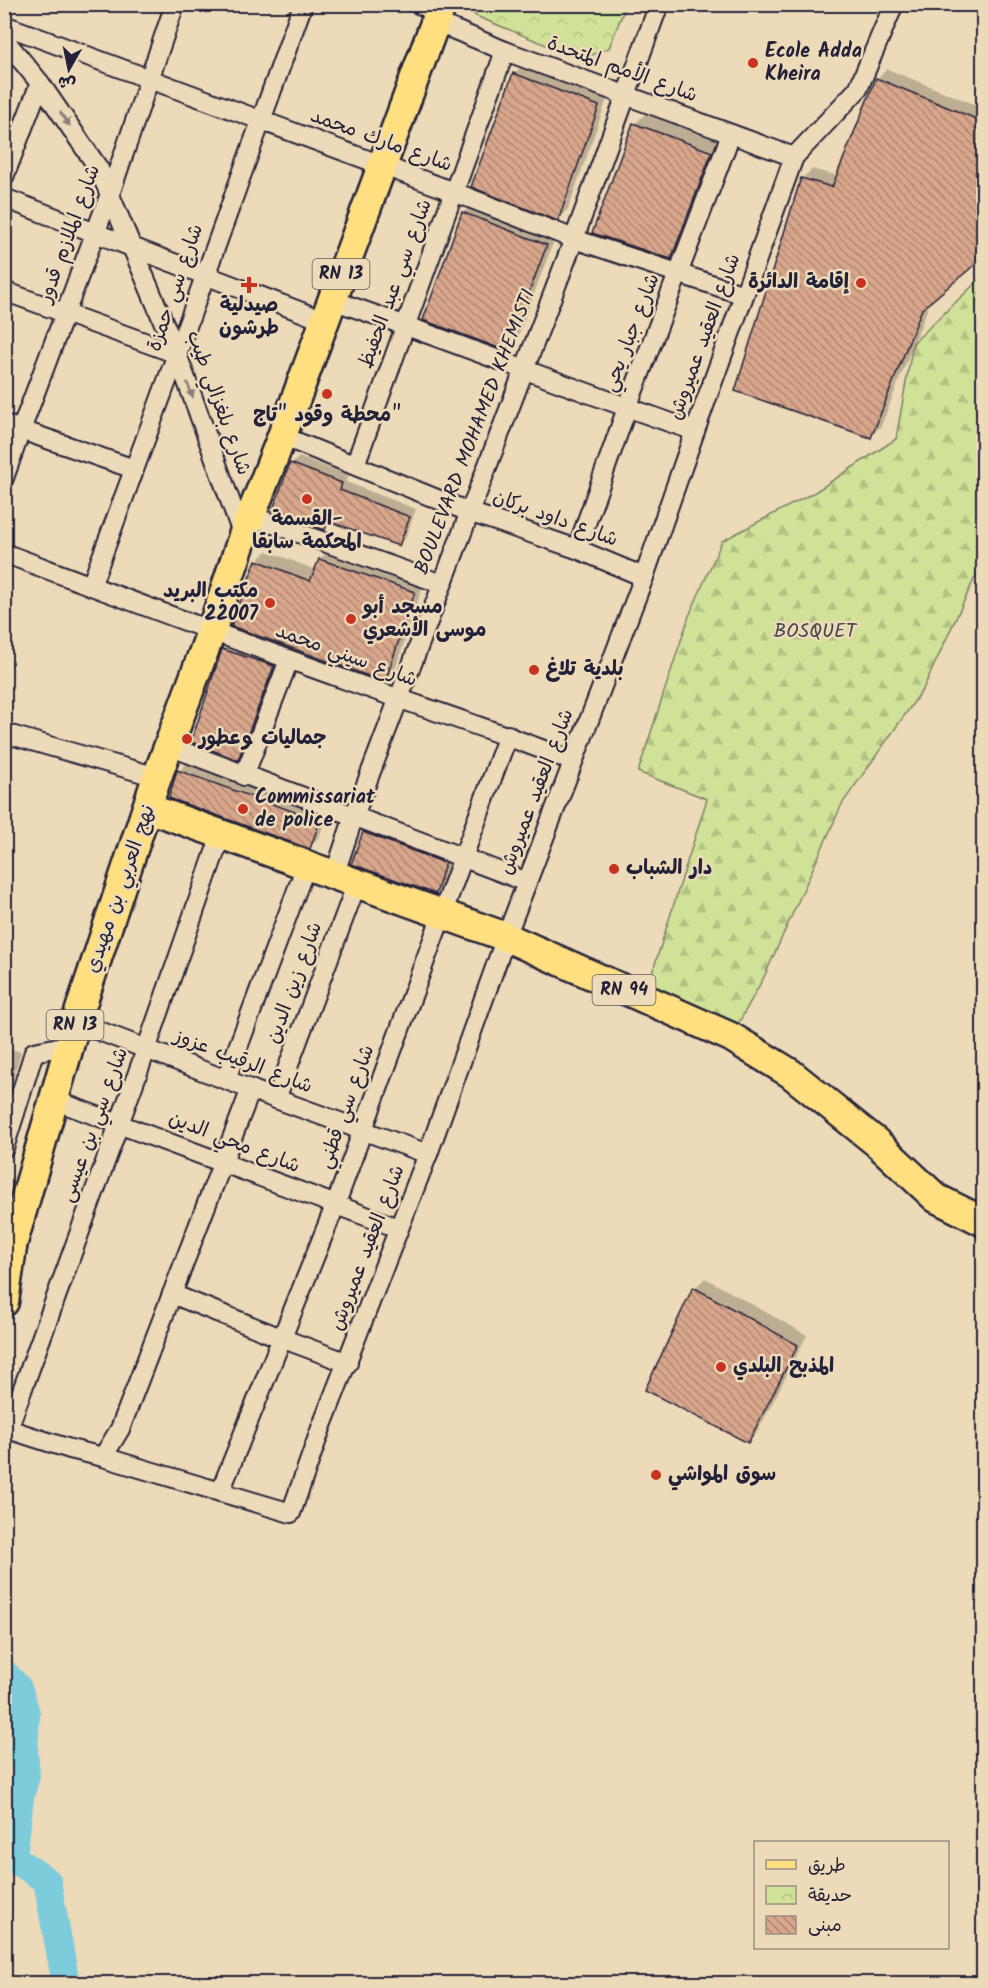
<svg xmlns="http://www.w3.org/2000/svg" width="988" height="1988" font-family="Kalam,'Playpen Sans Arabic',sans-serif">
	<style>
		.forest { fill: url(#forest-firs); stroke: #798269; stroke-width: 1.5 }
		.park { fill: url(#park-crowns); stroke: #798269; stroke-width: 1.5 }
		.shadow { fill: #0003 }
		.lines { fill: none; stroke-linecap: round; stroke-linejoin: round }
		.river { stroke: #7dccdb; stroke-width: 28 }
		.building { fill: url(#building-back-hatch); stroke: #22223b; stroke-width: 1.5 }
		.street-casing { stroke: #22223b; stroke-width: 22 }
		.primary-casing { stroke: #22223b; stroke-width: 33 }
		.street { stroke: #eddab8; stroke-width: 18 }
		.primary { stroke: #ffdf80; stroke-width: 28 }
		.oneway { fill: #887e7a }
		.poi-dot { fill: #c8321e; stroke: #eddab8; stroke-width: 2 }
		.labels { text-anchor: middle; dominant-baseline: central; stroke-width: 5; stroke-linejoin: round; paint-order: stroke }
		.shield { fill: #eddab8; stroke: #5f5960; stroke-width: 1.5 }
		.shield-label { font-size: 18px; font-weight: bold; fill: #22223b }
		.poi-label { font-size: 20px; font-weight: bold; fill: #22223b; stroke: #eddab8; text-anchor: start }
		.street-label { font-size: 20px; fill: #22223b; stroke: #eddab8 }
		.park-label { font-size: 20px; fill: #45484d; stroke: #eddab8 }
	</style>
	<defs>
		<pattern id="forest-firs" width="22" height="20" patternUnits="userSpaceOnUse" patternTransform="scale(1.5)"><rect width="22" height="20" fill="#d0e297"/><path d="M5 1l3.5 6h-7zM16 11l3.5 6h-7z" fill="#b2c283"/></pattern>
		<pattern id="park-crowns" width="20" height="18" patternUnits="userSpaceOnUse" patternTransform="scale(1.5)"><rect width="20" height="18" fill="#d0e297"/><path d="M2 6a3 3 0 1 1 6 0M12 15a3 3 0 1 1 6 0" fill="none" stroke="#b2c283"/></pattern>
		<pattern id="building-back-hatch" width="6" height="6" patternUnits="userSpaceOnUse" patternTransform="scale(1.5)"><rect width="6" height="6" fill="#d8a68b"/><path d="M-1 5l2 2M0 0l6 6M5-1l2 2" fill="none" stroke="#af8773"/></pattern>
	</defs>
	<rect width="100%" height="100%" fill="#eddab8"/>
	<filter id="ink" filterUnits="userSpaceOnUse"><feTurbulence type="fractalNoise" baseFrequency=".0167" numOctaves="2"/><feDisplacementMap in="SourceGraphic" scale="12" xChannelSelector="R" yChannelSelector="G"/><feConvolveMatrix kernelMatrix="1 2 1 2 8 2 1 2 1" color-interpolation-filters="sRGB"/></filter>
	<g filter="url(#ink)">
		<polygon class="forest" points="983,276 983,560 923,689 842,804 764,977 738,1024 644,999 707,799 638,772 689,616 722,541 815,492 896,439 913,343"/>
		<polygon class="park" points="464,5 464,4 626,5 609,48 587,57 556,49 476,16"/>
		<g class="shadow">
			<polygon points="524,64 608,96 568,209 558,219 514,74"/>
			<polygon points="887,69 984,108 984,255 931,300 881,426 871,436 802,179 812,169 838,176 877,79"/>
			<polygon points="645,114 721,142 681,247 671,258 635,124"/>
			<polygon points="473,203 556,235 517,339 507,350 463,213"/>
			<polygon points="299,457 349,475 346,482 416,509 406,537 398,544 332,521 325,529 292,464"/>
			<polygon points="330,549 424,582 395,670 385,680 257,561 267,551 316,570 320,559"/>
			<polygon points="234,639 283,656 248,748 238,758 193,742 224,649"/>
			<polygon points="189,761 329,811 319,837 309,847 179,771"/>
			<polygon points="375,823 454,853 446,883 436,893 365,833"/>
			<polygon points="4,1047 21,1052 9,1092 4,1097"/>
			<polygon points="705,1278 807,1335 758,1431 748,1441 695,1288"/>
		</g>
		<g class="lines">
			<polyline class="river" points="4,1673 18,1688 26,1713 24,1751 26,1775 20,1797 13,1858 47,1881 66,1984"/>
		</g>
		<g class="building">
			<polygon points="513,73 599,106 558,221 471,187"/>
			<polygon points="876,78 984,122 984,257 922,309 871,438 735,391 801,178 832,187"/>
			<polygon points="633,123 712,152 671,259 592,233"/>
			<polygon points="462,212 547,245 507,351 423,320"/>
			<polygon points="290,463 342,483 340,490 410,517 399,546 328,521 325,530 272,512"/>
			<polygon points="319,559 415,592 385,682 231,626 256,560 310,581"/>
			<polygon points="222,649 274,666 238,760 191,742"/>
			<polygon points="177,770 320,821 310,849 169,798"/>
			<polygon points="363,832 445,863 436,894 351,864"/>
			<polygon points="693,1287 798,1345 748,1443 645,1390"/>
		</g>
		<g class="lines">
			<g class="street-casing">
				<g id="street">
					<polyline points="418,4 440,12"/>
					<polyline points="436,22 505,51 794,157"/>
					<polyline points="4,25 454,192 574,239 744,295"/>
					<polyline points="4,39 40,83 99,169 177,354 243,536"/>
					<polyline points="4,177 40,83"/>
					<polyline points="4,198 325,321"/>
					<polyline points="4,291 177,354"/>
					<path d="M332,300C454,341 573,390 695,431"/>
					<polyline points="4,424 134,469"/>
					<polyline points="282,436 469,512 577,549 644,577"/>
					<polyline points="355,465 505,51"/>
					<polyline points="4,478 21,430 110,194 175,4"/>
					<polyline points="251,516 442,584"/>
					<polyline points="577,549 627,408 731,134"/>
					<path d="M4,553C118,596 231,639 346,680C421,707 498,731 572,761"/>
					<polyline points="91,586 177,354 303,4"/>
					<polyline points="4,733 157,777"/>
					<polyline points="169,746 527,882"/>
					<polyline points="244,776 289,660"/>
					<polyline points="221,835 146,1050 8,1429 70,1449 103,1457 120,1429 251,1089"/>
					<polyline points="334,876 354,816 574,239 659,4"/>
					<polyline points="76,1022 276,1099 428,1154"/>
					<polyline points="226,1079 306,866"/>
					<polyline points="276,1099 357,883"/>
					<polyline points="54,1100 398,1228"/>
					<polyline points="4,1114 15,1113 34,1052 69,1045"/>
					<polyline points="4,1148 15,1113"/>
					<polyline points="172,1294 281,1338 348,1363"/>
					<polyline points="103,1457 291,1513 321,1428 428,1154 506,937 644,577 695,431 794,157 858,89 894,4"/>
					<polyline points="220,1492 335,1206 508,735"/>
				</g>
			</g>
			<g class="primary-casing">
				<g id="primary">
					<polyline points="148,808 506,937 731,1037 790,1073 876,1142 936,1198 984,1222"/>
					<polyline points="4,1265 12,1246 76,1022 157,777 211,632 243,536 282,436 442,4"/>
					<polyline points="4,1302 12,1248"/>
				</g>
			</g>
			<use href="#street" class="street"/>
			<use href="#primary" class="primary"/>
		</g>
		<defs><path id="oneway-solid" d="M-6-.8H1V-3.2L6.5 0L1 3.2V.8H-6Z" transform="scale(1.5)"/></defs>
		<g class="oneway">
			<use href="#oneway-solid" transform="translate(65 119) rotate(55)"/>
			<use href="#oneway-solid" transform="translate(190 390) rotate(70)"/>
		</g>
	</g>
	<g class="poi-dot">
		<circle cx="753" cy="63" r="6"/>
		<circle cx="861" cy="283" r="6"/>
		<path d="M246 276h6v6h6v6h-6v6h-6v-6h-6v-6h6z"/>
		<circle cx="327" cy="394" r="6"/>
		<circle cx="307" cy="499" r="6"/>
		<circle cx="270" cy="603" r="6"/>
		<circle cx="351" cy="619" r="6"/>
		<circle cx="534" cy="670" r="6"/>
		<circle cx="187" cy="739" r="6"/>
		<circle cx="243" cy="809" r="6"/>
		<circle cx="614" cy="869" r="6"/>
		<circle cx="721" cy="1367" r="6"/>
		<circle cx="656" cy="1475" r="6"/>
	</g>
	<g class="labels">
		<g class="shield">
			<rect x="312.5" y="259" width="57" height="30" rx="4.5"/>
			<rect x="592.5" y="975" width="63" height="30" rx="4.5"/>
			<rect x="46.5" y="1010" width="57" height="30" rx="4.5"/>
		</g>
		<g class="shield-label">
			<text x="341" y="274">RN 13</text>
			<text x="624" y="990">RN 94</text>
			<text x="75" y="1025">RN 13</text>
		</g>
		<g class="poi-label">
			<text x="765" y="52">Ecole Adda<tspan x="765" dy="23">Kheira</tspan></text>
			<text x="849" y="283" text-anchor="end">إقامة الدائرة</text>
			<text x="249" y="306" text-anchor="middle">صيدلية<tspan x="249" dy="23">طرشون</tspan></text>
			<text x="327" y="416" text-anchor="middle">محطة وقود "تاج"</text>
			<text x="307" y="520" text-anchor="middle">القسمة-<tspan x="307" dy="23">المحكمة سابقا</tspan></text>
			<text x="258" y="592" text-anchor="end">مكتب البريد<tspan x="258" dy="23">22007</tspan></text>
			<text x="363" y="608">مسجد أبو<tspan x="363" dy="23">موسى الأشعري</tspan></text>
			<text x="546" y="670">بلدية تلاغ</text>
			<text x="199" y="739">جماليات وعطور</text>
			<text x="255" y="798">Commissariat<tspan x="255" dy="23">de police</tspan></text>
			<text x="626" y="869">دار الشباب</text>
			<text x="733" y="1367">المذبح البلدي</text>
			<text x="668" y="1475">سوق المواشي</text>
		</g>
		<g class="street-label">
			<text transform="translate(622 70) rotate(20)">شارع الأمم المتحدة</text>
			<text transform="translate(381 141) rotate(20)">شارع مارك محمد</text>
			<text transform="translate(70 234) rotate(-70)">شارع الملازم قدور</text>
			<text transform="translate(396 284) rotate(-70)">شارع سي عبد الحفيظ</text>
			<text transform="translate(176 288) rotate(-71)">شارع سي حمزة</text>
			<text transform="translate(632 333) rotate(-69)">شارع جبار يحي</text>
			<text transform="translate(705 337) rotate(-70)">شارع العقيد عميروش</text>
			<text transform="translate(218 403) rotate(70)">شارع بلغزالي طيب</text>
			<text transform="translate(476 432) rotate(-69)">BOULEVARD MOHAMED KHEMISTI</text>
			<text transform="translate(555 519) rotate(20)">شارع داود بركان</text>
			<text transform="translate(346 656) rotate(20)">شارع سيني محمد</text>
			<text transform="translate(537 792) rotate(-69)">شارع العقيد عميروش</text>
			<text transform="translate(121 889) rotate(-71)">نهج العربي بن مهيدي</text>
			<text transform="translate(295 983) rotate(-70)">شارع زين الدين</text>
			<text transform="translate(243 1062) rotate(21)">شارع الرقيب عزوز</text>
			<text transform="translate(347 1107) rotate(-70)">شارع سي قطني</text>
			<text transform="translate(95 1125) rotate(-70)">شارع سي بن عيسى</text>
			<text transform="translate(234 1143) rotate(21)">شارع محي الدين</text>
			<text transform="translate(368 1248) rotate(-69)">شارع العقيد عميروش</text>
		</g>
		<g class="park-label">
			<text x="815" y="632">BOSQUET</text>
		</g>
	</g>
	<rect width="988" height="1988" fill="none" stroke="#eddab8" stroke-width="24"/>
	<rect x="12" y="12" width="964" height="1964" fill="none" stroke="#22223b" stroke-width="2" filter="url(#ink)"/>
	<rect x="754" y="1841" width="195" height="108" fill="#eddab8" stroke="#9c9086" stroke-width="1.5"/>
	<rect x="766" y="1860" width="30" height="9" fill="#ffdf80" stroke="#9c9086" stroke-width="1.5"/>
	<text x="808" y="1871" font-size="18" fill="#22223b">طريق</text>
	<rect x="766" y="1886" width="30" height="18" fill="url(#park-crowns)" stroke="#9c9086" stroke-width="1.5"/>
	<text x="808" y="1901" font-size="18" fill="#22223b">حديقة</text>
	<rect x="766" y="1916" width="30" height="18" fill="url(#building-back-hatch)" stroke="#9c9086" stroke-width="1.5"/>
	<text x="808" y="1931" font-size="18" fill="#22223b">مبنى</text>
	<g transform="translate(69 69) rotate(189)" stroke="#eddab8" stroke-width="4.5" paint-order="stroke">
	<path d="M0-4.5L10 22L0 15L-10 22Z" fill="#22223b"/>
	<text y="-9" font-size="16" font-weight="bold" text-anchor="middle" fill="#22223b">ش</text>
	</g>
</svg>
